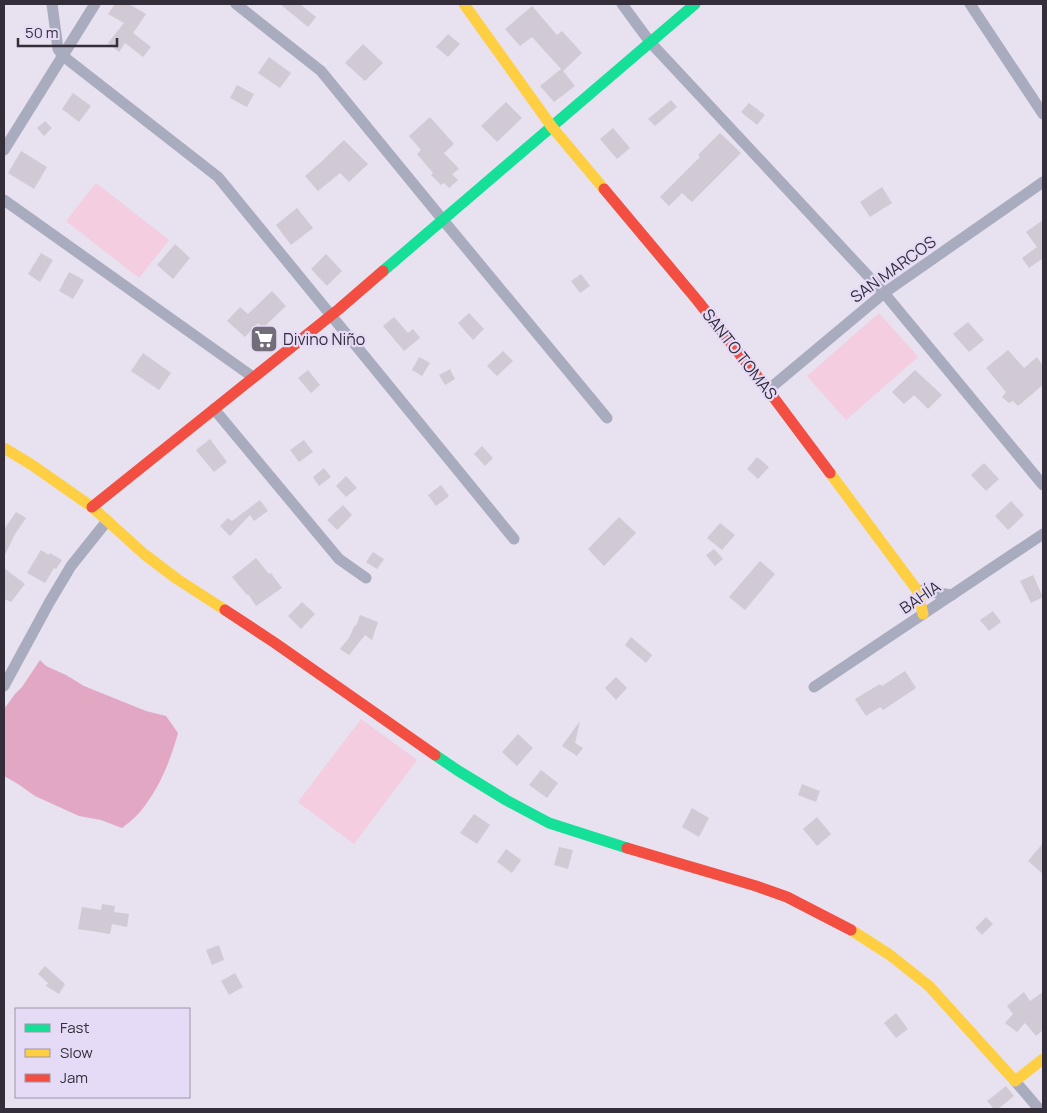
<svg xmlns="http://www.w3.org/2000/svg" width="1047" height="1113" font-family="Manrope,sans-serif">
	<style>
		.green { fill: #f4cde0 }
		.forest { fill: #e2a8c3 }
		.building { fill: #d1cad4 }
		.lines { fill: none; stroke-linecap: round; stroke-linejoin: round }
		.street { stroke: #a9abbe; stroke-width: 11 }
		.fast { stroke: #16e098; stroke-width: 11 }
		.slow { stroke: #ffcf43; stroke-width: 11 }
		.jam { stroke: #f24e42; stroke-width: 11 }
		.labels { text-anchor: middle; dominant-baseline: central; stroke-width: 4.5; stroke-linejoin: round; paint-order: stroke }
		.street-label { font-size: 16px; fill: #332e39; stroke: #e6dbf6 }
		.poi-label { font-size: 16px; fill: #332e39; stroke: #e6dbf6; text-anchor: start }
	</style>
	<rect width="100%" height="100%" fill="#e7e1f0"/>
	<g class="green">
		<polygon points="96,183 169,240 139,278 66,221"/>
		<polygon points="879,313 918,357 846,420 807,376"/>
		<polygon points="361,719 417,760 354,844 298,802"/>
	</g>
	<path class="forest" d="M40,660L46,666L66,675L84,686L146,711L166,716L178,733C170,762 159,789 140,812C135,818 128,823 122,828L101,820L79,816L35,796L18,784L4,776V709L15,694L22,687Z"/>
	<g class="building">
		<polygon points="115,4 129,4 146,14 133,33 151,47 143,57 125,43 119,52 108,43 124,23 108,14"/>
		<polygon points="280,4 300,4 316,17 308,27"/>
		<polygon points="532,6 557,35 562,31 582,53 563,71 575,86 554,102 540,86 561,69 532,37 520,46 505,29"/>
		<polygon points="448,34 460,44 448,57 436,47"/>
		<polygon points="363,44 383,63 365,81 345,63"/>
		<polygon points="269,57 291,73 280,88 258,73"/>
		<polygon points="237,85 254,94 247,107 230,98"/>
		<polygon points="73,93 91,106 79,122 62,109"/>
		<polygon points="671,100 677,107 655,126 648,119"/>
		<polygon points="506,102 522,118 497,142 481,126"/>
		<polygon points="749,103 765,115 757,125 741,112"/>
		<polygon points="430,117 454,144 444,153 459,169 452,174 458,180 449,188 444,183 441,185 431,175 433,173 417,154 421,150 409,136"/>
		<polygon points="45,121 52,128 44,136 37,128"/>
		<polygon points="613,128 630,148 617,159 600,139"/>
		<polygon points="720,133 741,153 692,202 682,193 669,206 660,197 700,157 698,155"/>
		<polygon points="344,140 368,164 349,182 340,173 318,191 305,176 321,162"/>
		<polygon points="21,151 47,167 34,189 8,173"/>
		<polygon points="882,187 892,203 870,217 860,202"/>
		<polygon points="297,208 313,228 291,245 276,225"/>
		<polygon points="1043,220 1043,258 1029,268 1022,258 1037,247 1026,232"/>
		<polygon points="175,244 190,258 173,279 157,265"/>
		<polygon points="41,253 53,260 40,282 28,274"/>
		<polygon points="326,254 342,271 327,286 311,269"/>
		<polygon points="69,272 84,280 73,299 59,291"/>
		<polygon points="581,274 590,286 580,293 571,281"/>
		<polygon points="272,291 286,306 263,328 258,323 245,337 227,321 240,307 248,314"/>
		<polygon points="469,313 484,329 473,340 458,323"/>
		<polygon points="394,317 408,333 413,329 420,338 404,351 383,326"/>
		<polygon points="968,322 984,340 969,352 953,334"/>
		<polygon points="1008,350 1024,368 1037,357 1043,366 1043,385 1018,406 1013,401 1009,403 1002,397 1006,392 986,368"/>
		<polygon points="503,351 513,361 497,376 487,366"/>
		<polygon points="143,353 171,373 159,390 131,371"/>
		<polygon points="419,357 430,363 422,376 412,370"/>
		<polygon points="450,369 455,379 445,385 439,375"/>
		<polygon points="308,370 320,385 311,393 298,378"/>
		<polygon points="915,370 942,395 928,409 914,395 904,404 892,392"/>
		<polygon points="210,439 227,462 214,472 196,450"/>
		<polygon points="304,440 313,452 299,462 290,450"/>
		<polygon points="482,446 493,458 485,466 474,454"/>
		<polygon points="757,457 769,467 758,479 747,469"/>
		<polygon points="984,463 999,479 986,491 971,475"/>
		<polygon points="324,468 331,477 319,486 313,477"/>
		<polygon points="346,476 357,488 346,497 336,486"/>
		<polygon points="441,485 449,496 436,506 428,495"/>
		<polygon points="260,500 268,511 254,521 250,515 230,536 220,526 228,518 232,521"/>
		<polygon points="1011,501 1024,515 1008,530 995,516"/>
		<polygon points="343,505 352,515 337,530 327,520"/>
		<polygon points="16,512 26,518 15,534 4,557 4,527 5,528"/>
		<polygon points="619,517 636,533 604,566 588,549"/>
		<polygon points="720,523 735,535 722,550 707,538"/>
		<polygon points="714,549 723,559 715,566 706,555"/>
		<polygon points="41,550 49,555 50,553 62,560 56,569 54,568 45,583 27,573"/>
		<polygon points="373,552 384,559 377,569 366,562"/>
		<polygon points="256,558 269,574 271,573 282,588 256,606 248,594 247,595 232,577"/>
		<polygon points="760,561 775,574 745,610 729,597"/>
		<polygon points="4,568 25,584 11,602 4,599"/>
		<polygon points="1033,575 1043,597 1031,603 1020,581"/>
		<polygon points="302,602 315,614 301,629 288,616"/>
		<polygon points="993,611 1001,622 989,631 980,620"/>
		<polygon points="360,615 378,622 372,640 365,635 349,655 340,649 349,638 355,625 356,626"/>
		<polygon points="631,637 652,655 646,663 625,645"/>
		<polygon points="905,671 916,688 883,710 880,707 866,716 855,699 880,684 882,686"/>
		<polygon points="616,677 627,688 616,700 605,688"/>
		<polygon points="580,721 575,743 583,748 577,756 562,746"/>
		<polygon points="518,734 533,748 517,766 502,752"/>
		<polygon points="541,770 558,783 547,798 529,785"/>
		<polygon points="802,784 820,791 816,802 798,795"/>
		<polygon points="692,808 709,818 699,837 682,827"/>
		<polygon points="474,814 490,825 477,844 460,833"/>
		<polygon points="817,817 831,834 817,846 803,829"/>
		<polygon points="1043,843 1043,874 1028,861"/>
		<polygon points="559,847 573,850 568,869 554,865"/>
		<polygon points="506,849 521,860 512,873 497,862"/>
		<polygon points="102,904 115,906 114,912 129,914 127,927 112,924 110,934 78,929 82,907 101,910"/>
		<polygon points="986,917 993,924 982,935 975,928"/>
		<polygon points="219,945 224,960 212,965 206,950"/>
		<polygon points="45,966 65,984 59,994 46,986 48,983 38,974"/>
		<polygon points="235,973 243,987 229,995 221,981"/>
		<polygon points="1024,992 1030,1001 1043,992 1043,1030 1036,1036 1025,1023 1017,1032 1005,1023 1013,1014 1007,1006"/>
		<polygon points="896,1013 908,1029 896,1038 884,1023"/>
		<polygon points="1006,1086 1014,1096 998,1109 994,1109 987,1101"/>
	</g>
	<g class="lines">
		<g class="street">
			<polyline points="52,4 58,49 63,56 218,177 514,539"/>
			<polyline points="236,4 321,71 443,220 607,418"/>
			<polyline points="622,4 650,42 884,293 1043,485"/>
			<polyline points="970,4 1043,114"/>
			<polyline points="4,150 95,4"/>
			<polyline points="4,200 253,377"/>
			<polyline points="768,390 884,293 1043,182"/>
			<polyline points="214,409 339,559 366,578"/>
			<polyline points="917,590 952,595"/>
			<polyline points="4,686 49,603 71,566 107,521"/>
			<polyline points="814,687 1043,534"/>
			<polyline points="1015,1081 1039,1109"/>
		</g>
		<g class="fast">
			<polyline points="383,271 695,4"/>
			<polyline points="435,755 457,770 506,800 549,823 627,848"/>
		</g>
		<g class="slow">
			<polyline points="464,4 552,127 604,189"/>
			<polyline points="4,448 32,465 92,507 144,554 177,579 225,610"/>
			<polyline points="830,473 917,590 923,614"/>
			<polyline points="851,930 890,955 929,986 1015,1081 1043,1059"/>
		</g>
		<g class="jam">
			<polyline points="604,189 697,300 768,390 830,473"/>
			<polyline points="92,507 339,309 383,271"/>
			<polyline points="225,610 275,643 435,755"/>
			<polyline points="627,848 756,886 787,897 851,930"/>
		</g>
	</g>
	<defs>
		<g id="supermarket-square" transform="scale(1.4375)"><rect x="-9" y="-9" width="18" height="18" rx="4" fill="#726d79" stroke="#e6dbf6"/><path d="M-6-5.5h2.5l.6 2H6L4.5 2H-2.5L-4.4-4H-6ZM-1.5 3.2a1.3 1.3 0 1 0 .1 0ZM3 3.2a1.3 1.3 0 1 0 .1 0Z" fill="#fff"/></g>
	</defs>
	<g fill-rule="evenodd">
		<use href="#supermarket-square" x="264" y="339"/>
	</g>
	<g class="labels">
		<g class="street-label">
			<text transform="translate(893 269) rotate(-36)">SAN MARCOS</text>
			<text transform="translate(740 354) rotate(52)">SANTO TOMAS</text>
			<text transform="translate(920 597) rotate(-34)">BAHÍA</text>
		</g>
		<g class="poi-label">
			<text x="283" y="339">Divino Niño</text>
		</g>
	</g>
	<rect width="1047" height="1113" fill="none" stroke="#332e39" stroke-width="10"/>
	<rect x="15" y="1008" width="175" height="90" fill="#e6dbf6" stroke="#9e96aa"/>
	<rect x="25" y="1024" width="25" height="8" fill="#16e098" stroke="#9e96aa"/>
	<text x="60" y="1033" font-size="15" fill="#332e39">Fast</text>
	<rect x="25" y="1049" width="25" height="8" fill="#ffcf43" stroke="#9e96aa"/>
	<text x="60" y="1058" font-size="15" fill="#332e39">Slow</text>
	<rect x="25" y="1074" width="25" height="8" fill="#f24e42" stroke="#9e96aa"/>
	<text x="60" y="1083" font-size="15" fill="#332e39">Jam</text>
	<path d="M18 38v8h99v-8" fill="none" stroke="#332e39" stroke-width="2.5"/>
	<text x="25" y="38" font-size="15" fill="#332e39" stroke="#e6dbf6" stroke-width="4" paint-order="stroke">50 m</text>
</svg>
